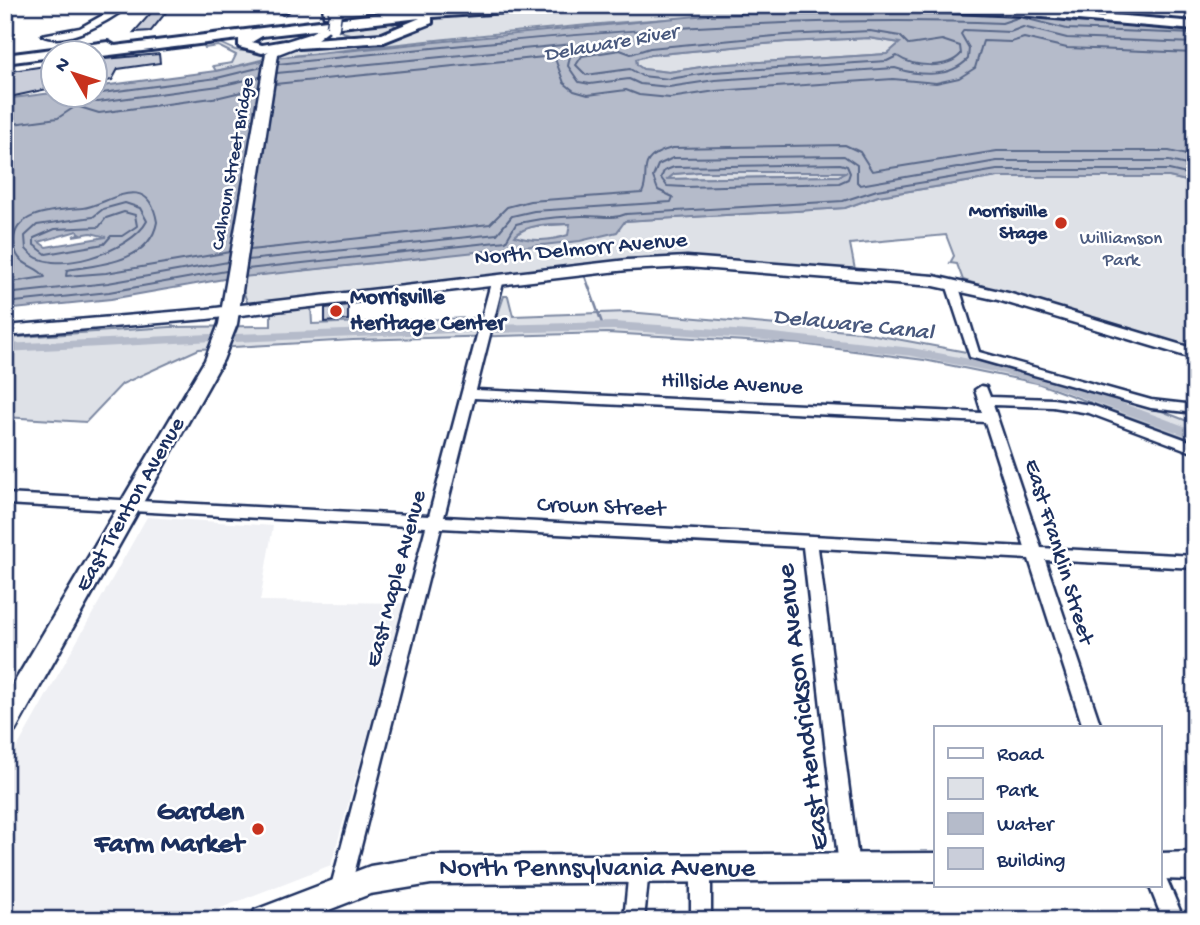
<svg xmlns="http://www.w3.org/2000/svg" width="1200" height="925" font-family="'Gochi Hand',sans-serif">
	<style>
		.built { fill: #eff0f4 }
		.green { fill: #dee1e7; stroke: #7c88a2; stroke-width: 2 }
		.water { fill: #b5bbca; stroke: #77839f; stroke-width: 2; fill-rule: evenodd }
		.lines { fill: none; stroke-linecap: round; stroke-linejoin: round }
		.shore { stroke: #596789; stroke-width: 2 }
		.stream { stroke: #77839f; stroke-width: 2.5 }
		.canal { fill: #b5bbca; fill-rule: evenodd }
		.building { fill: #caceda; stroke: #1b2f5e; stroke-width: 2 }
		.street-casing { stroke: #1b2f5e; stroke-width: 5 }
		.secondary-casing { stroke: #1b2f5e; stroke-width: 5 }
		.primary-casing { stroke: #1b2f5e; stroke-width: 5 }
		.highway-casing { stroke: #1b2f5e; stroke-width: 6 }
		.street { fill: #fff; fill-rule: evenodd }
		.secondary { fill: #fff; fill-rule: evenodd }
		.primary { fill: #fff; fill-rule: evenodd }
		.highway { fill: #fff; fill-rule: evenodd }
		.primary-bridge-casing { stroke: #1b2f5e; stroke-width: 15; stroke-linecap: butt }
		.highway-bridge-casing { stroke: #1b2f5e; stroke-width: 17; stroke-linecap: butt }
		.primary-bridge { stroke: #fff; stroke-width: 12 }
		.highway-bridge { stroke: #fff; stroke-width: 14 }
		.poi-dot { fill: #c8321e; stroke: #fff; stroke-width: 2.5 }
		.labels { text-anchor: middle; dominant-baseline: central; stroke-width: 5; stroke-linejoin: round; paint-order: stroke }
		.far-street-label { font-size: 19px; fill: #1b2f5e; stroke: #fff }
		.far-poi-label { font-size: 19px; font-weight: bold; fill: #1b2f5e; stroke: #fff; text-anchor: end }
		.far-park-label { font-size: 19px; fill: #4c5c80; stroke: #fff }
		.far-water-label { font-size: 21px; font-style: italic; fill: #49597e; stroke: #fff }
		.street-label { font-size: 23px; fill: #1b2f5e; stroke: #fff }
		.poi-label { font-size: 23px; font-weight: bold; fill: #1b2f5e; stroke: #fff; text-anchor: start }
		.water-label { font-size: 24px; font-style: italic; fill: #49597e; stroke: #fff }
		.near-street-label { font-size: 28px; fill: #1b2f5e; stroke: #fff }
		.near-poi-label { font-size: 28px; font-weight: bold; fill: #1b2f5e; stroke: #fff; text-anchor: end }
	</style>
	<rect width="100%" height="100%" fill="#fff"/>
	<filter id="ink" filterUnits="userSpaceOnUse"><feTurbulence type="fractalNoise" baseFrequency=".0143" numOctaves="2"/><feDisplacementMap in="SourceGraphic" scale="14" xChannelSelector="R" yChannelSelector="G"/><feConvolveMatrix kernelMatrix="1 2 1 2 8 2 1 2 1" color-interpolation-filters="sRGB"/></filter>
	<g filter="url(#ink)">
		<polygon class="built" points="147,517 273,526 260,601 405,603 331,865 190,920 5,920 5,769"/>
		<g class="green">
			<path d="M829,5L1012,14L1002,16C755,0 510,32 265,59L216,71L213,66L232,63L236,55L218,46L205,48L202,41L220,43L235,50L262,53L301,45L386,39L432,19L456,16L610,7Z"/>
			<path d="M387,21L396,26C383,38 353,38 338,30L339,25Z"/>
			<polygon points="869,38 900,43 887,54 714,65 669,72 643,69 637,65 636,59 650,55 786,42"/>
			<polygon points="698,172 848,172 839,176 668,179 674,174"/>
			<polygon points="998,177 1169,177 1195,183 1195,349 963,280 957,264 950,263 954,256 946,235 850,244 856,275 699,263 249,307 238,277 440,256 500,234 536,226 845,208 878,196"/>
			<polygon points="504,296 508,296 513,316 628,312 859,332 993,357 1098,386 1195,424 1195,441 1037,383 924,360 800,344 607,333 353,340 199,349 122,384 86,422 5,417 5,338 170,327 271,326 271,308 311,304 312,324 497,317"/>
		</g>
		<path class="water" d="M995,5H1010L1068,22L1195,27V183L1169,177H998L878,196L845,208L625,221L617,232L580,241L224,279L111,299L5,310V99L52,93L94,94L95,87L216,71L275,58L707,15L868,10L1012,14ZM869,38L900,43L887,54L714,65L669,72L643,69L637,65L636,59L650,55L786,42ZM698,172H847L839,176L668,179L674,174ZM570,224L568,235C551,241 531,242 515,236C527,223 552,224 570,224ZM77,231L80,233L73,236L91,233L106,237L46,247L39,242Z"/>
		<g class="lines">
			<g class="shore">
				<path d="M870,31L900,36L909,45L942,40L960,46L961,54C947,70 913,67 897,56L887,61L714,72L669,79L642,76L630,69L586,75L576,65L582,56L620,50L631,54L650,48L785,35Z"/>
				<path d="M278,64C519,38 759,14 1002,23L1020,17L1067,29L1195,34"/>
				<path d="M277,73L573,44L577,48L570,56L568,66L579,82L590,84L629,79L640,84L669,87L715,80L895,68C919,76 950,78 968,59L969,48L961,34L964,30L1010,32L1023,27L1067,38L1195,43"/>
				<polyline points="275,84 554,56 564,83 574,91 588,95 626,90 639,95 670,98 716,91 893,79 936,83 959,78 975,68 983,41 1011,42 1024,38 1067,48 1195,53"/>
				<polyline points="82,94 89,101 98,102 219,86 260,77"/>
				<polyline points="94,94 217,78 262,67"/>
				<polyline points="5,125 58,118 76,106 99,113 220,97 258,88"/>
				<polygon points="840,164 847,166 850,173 848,179 839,183 685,187 667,186 661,178 664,171 674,167"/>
				<path d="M125,203L140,208L147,221C132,251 49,280 26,249L25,236L37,225L93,217L103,209Z"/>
				<polygon points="124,212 135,215 137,226 122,236 111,236 104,244 46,254 34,245 34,238 55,229 99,227 106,218"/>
				<path d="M250,250L490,224L507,207L530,201L642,193C652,174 632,159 672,148L845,145L860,152L872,171L997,151H1169L1195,157"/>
				<polyline points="248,260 497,234 512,216 534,211 671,202 673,197 658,190 653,177 658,165 673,158 844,156 857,165 857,182 860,185 997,161 1169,161 1195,167"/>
				<path d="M247,269L506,241L516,224C537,218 560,217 582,216C597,215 613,220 626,214L843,201L877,190L997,170H1169L1195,176"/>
				<path d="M5,283L45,277C37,265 19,267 15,249C6,210 60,210 83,208C106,206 148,168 157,222C150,262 99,265 67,270L66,276L106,273L230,252"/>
				<polyline points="5,294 108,283 228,262"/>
				<polyline points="5,303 109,292 226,271"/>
			</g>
			<polyline class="stream" points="585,276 603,326"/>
			<g class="canal">
				<polygon points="614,322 764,332 912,348 1006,366 1071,384 1195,430 1195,439 1061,390 1004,374 912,356 764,340 614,330 495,333 489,329 495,325"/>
				<polygon points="477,325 483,329 481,332 236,342 230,338 236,334"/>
				<polygon points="210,334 216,338 214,341 5,352 5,344"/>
			</g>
		</g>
		<g class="building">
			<polygon points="158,5 172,5 151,31 134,32"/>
			<polygon points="159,54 160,63 118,69 112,80 94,83 94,60"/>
			<polygon points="52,65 52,88 5,98 5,72"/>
			<polygon points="348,305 348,320 325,322 325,308"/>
		</g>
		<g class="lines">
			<g class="street-casing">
				<g id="street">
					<path d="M121,5H130C110,20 67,47 42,35L80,28Z"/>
					<path d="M498,276L504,279L476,390L982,413L975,390L981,386L986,387L990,397L1053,399L1091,405L1195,443V453L1089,413L1053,407L993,405L1041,548L1195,556V568L1045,560L1101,727H1083L1029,559L818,548L859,867L856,874L849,877L842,874L839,867L803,547L441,528L350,890L347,897L340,900L333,897L330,890L426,527L5,504V494L429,516L492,279ZM474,398L985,422L1025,547L444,517Z"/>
					<polygon points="952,281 958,284 979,352 1151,400 1195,405 1195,413 1151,408 970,357 946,284"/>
					<polygon points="701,858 708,861 711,868 711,920 691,920 691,868 694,861"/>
					<polygon points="639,859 646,862 649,869 644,920 624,920 629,869 632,862"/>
					<polygon points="1160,875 1166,878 1184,920 1163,920 1149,885 1160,885"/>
				</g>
			</g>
			<g class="secondary-casing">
				<g id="secondary">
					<polygon points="687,257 934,276 1008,293 1195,349 1195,359 998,300 934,286 687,267 627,270 207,319 5,336 5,326 207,309 627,260"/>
					<polygon points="1195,852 1195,880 1160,879 1160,853"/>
					<polygon points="936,853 936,881 431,884 370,894 303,920 251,920 255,910 370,866 431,856"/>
				</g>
			</g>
			<g class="primary-casing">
				<g id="primary">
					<polygon points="323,5 333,5 332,16 324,16"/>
					<polygon points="325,25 331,28 317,39 278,54 237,324 223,360 15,731 5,735 5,698 205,360 219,324 266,53 280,43 309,34"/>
				</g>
			</g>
			<g class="highway-casing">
				<g id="highway">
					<polygon points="280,5 296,5 283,13 277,9"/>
					<polygon points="497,5 559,5 553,9 432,17 432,23 384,42 299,48 292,44 299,40 382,34 420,18 262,36 252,42 262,45 285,41 292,45 262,53 239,47 239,39 94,57 94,52 52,52 52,57 5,63 5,55 108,42 115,46 384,13"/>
					<polygon points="880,5 1019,7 1195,22 1195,30 1019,15 886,9"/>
					<polygon points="1133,5 1195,5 1195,11 1139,9"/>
				</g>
			</g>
			<use href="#street" class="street"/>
			<use href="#secondary" class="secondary"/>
			<use href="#primary" class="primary"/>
			<use href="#highway" class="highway"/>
			<g class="primary-bridge-casing">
				<polyline id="primary-bridge" points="333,27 335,13"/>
			</g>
			<g class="highway-bridge-casing">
				<polyline id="highway-bridge" points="1079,7 1105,9"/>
			</g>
			<use href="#primary-bridge" class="primary-bridge"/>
			<use href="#highway-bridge" class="highway-bridge"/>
		</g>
	</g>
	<g class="poi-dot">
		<circle cx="1061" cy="223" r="7"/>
		<circle cx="336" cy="311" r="7"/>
		<circle cx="258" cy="829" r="7"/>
	</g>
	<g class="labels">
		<g class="far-street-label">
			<text transform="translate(234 164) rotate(-80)">Calhoun Street Bridge</text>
		</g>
		<g class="far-poi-label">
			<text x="1047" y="212">Morrisville<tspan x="1047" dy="22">Stage</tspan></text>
		</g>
		<g class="far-park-label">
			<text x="1121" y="239">Williamson<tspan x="1121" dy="22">Park</tspan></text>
		</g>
		<g class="far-water-label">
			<text transform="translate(611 45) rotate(-10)">Delaware River</text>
		</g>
		<g class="street-label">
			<text transform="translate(581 250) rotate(-5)">North Delmorr Avenue</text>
			<text transform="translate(732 385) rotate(3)">Hillside Avenue</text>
			<text transform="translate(131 505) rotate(-60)">East Trenton Avenue</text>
			<text transform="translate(601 508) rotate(2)">Crown Street</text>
			<text transform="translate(1058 552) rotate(73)">East Franklin Street</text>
			<text transform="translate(397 579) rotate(-75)">East Maple Avenue</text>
		</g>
		<g class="poi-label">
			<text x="350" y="298">Morrisville<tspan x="350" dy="26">Heritage Center</tspan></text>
		</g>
		<g class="water-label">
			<text transform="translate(853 326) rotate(6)">Delaware Canal</text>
		</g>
		<g class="near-street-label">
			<text transform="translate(804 707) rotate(-97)">East Hendrickson Avenue</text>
			<text x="597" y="869">North Pennsylvania Avenue</text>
		</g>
		<g class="near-poi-label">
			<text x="244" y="813">Garden<tspan x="244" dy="32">Farm Market</tspan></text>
		</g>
	</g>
	<rect width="1200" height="925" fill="none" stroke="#fff" stroke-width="28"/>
	<rect x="14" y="14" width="1172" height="897" fill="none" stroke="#1b2f5e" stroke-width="2.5" filter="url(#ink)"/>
	<rect x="934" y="726" width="228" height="161" fill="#ffffff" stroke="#a4acbf" stroke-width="2"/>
	<rect x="948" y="748" width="35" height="10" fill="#ffffff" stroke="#a4acbf" stroke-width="2"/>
	<text x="997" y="760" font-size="21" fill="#1b2f5e">Road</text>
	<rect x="948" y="778" width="35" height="21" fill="#dee1e7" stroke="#a4acbf" stroke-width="2"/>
	<text x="997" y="796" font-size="21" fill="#1b2f5e">Park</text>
	<rect x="948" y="813" width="35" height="21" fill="#b5bbca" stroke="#a4acbf" stroke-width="2"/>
	<text x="997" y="830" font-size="21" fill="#1b2f5e">Water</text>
	<rect x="948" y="848" width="35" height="21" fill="#caceda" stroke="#a4acbf" stroke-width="2"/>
	<text x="997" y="866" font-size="21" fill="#1b2f5e">Building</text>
	<g transform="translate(74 74) rotate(309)"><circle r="33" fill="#ffffff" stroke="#a4acbf" stroke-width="2"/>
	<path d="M0-5L12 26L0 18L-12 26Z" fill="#c8321e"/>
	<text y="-10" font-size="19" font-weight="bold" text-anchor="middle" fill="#1b2f5e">N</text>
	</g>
</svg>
